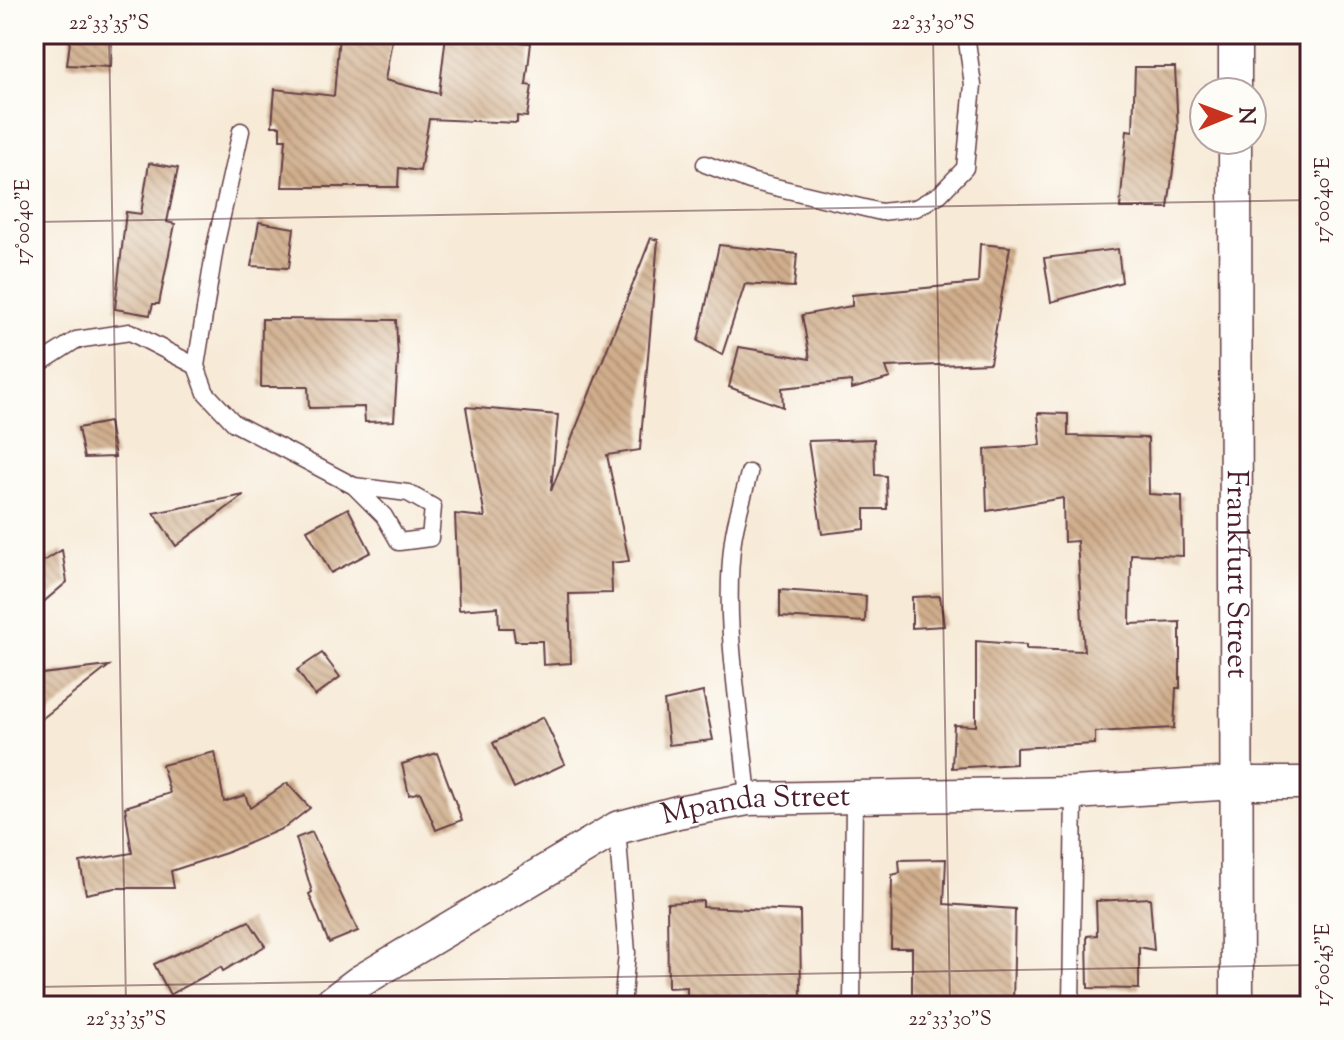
<svg xmlns="http://www.w3.org/2000/svg" width="1344" height="1040" font-family="'Sorts Mill Goudy',serif">
	<style>
		.building { fill: url(#building-back-hatch) }
		.lines { fill: none; stroke-linecap: round; stroke-linejoin: round }
		.lane-casing { stroke: #643d45; stroke-width: 19 }
		.street-casing { stroke: #643d45; stroke-width: 35 }
		.lane { stroke: #fff; stroke-width: 16 }
		.street { stroke: #fff; stroke-width: 32 }
		.ticks { fill: none; stroke: #4a1f2b; stroke-width: 2; stroke-opacity: 0.45 }
		.labels { text-anchor: middle; dominant-baseline: central; stroke-width: 6; stroke-linejoin: round; paint-order: stroke }
		.street-label { font-size: 30px; fill: #4a1f2b; stroke: #fdfcf7 }
		.neatline { fill: none; stroke: #4a1f2b; stroke-width: 3 }
		.ticks-label { font-size: 20px; text-anchor: middle; fill: #4a1f2b }
	</style>
	<defs>
		<pattern id="building-back-hatch" width="6" height="6" patternUnits="userSpaceOnUse" patternTransform="scale(2)"><rect width="6" height="6" fill="#d0ae8c"/><path d="M-1 5l2 2M0 0l6 6M5-1l2 2" fill="none" stroke="#ab8d73"/></pattern>
	</defs>
	<rect width="100%" height="100%" fill="#fdfcf7"/>
	<filter id="ink" filterUnits="userSpaceOnUse"><feTurbulence type="fractalNoise" baseFrequency=".0125" numOctaves="2"/><feDisplacementMap in="SourceGraphic" scale="16" xChannelSelector="R" yChannelSelector="G"/><feConvolveMatrix kernelMatrix="1 2 1 2 8 2 1 2 1" color-interpolation-filters="sRGB"/></filter>
	<filter id="wash" filterUnits="userSpaceOnUse"><feTurbulence type="fractalNoise" baseFrequency=".006" numOctaves="4" result="noise"/><feDisplacementMap in="SourceGraphic" scale="32" xChannelSelector="R" yChannelSelector="G"/><feGaussianBlur stdDeviation="1.8" result="paint"/><feColorMatrix in="noise" values="0 0 0 0 0 0 0 0 0 0 0 0 0 0 0 0 0 1.4 0 .05"/><feComposite in="paint" operator="in"/></filter>
	<g filter="url(#wash)">
		<rect width="100%" height="100%" fill="#f7ead7"/>
		<g id="blocks">
			<g class="building">
				<polygon points="71,34 112,34 111,67 67,65"/>
				<polygon points="339,34 393,34 385,80 439,94 446,35 531,43 526,85 532,86 527,117 517,116 517,123 429,119 420,171 399,168 398,187 282,187 286,139 280,139 280,126 272,126 275,89 334,96"/>
				<polygon points="1135,67 1175,67 1178,131 1168,208 1120,208 1127,130 1133,131"/>
				<polygon points="149,163 178,168 167,222 175,224 159,304 153,304 150,315 115,309 126,212 141,214"/>
				<polygon points="259,222 294,228 289,268 251,266"/>
				<polygon points="651,238 658,240 640,450 607,455 629,561 611,563 612,593 569,594 571,663 543,665 542,641 515,641 513,628 499,628 498,607 459,610 455,514 485,517 466,407 558,415 551,491"/>
				<polygon points="980,244 1010,247 990,363 886,367 890,378 852,389 851,381 782,388 783,407 729,387 739,347 810,359 802,315 852,306 852,295 978,283"/>
				<polygon points="719,245 797,254 794,287 745,284 722,355 698,341"/>
				<polygon points="1118,249 1122,282 1051,302 1044,258"/>
				<polygon points="262,319 396,320 398,359 394,421 365,422 364,407 309,408 308,387 261,387"/>
				<polygon points="1038,413 1068,414 1068,436 1148,438 1149,494 1182,496 1183,556 1131,554 1130,624 1180,622 1180,688 1176,688 1174,728 1095,732 1095,744 1016,748 1016,764 952,768 954,725 976,726 976,641 1026,645 1026,649 1084,651 1077,541 1064,542 1063,498 987,511 985,449 1041,445"/>
				<polygon points="109,422 115,457 84,458 78,428"/>
				<polygon points="874,439 875,475 886,476 887,509 865,509 865,529 822,534 808,441"/>
				<polygon points="244,495 176,546 154,513"/>
				<polygon points="348,508 371,552 331,573 307,530"/>
				<polygon points="62,550 67,582 34,610 34,567"/>
				<polygon points="780,590 866,596 865,622 780,617"/>
				<polygon points="940,596 944,626 912,628 912,597"/>
				<polygon points="322,653 340,677 315,696 297,670"/>
				<polygon points="109,666 34,725 34,675"/>
				<polygon points="703,692 713,740 669,745 664,701"/>
				<polygon points="543,717 565,764 514,788 493,743"/>
				<polygon points="215,752 224,802 245,795 250,808 287,783 310,808 286,827 226,853 171,871 174,888 115,888 86,894 80,862 132,853 125,807 170,793 162,765"/>
				<polygon points="437,753 462,820 436,830 420,792 409,795 402,764"/>
				<polygon points="312,832 358,931 329,943 309,894 312,892 296,838"/>
				<polygon points="946,859 944,904 1015,909 1013,1005 912,1004 912,948 891,948 892,875 900,873 899,860"/>
				<polygon points="1150,898 1154,950 1139,947 1139,989 1088,988 1087,936 1097,935 1096,901"/>
				<polygon points="703,901 703,907 800,911 801,997 727,997 727,1006 687,1006 687,987 668,988 667,903"/>
				<polygon points="249,921 265,946 223,971 221,967 170,995 154,964"/>
			</g>
		</g>
	</g>
	<g filter="url(#ink)">
		<use href="#blocks" fill-opacity="0" stroke="#643d45" stroke-width="2"/>
		<g class="lines">
			<g class="lane-casing">
				<g id="lane">
					<polyline points="241,131 215,247 196,366 206,393 234,423 354,486 384,516 399,542 430,538 433,507 408,493 354,486"/>
					<polyline points="705,164 750,181 881,212 916,208 940,194 965,168 973,85 966,34"/>
					<polyline points="34,367 76,340 130,332 196,366"/>
					<path d="M748,799C741,713 722,626 733,540C736,518 744,495 749,473"/>
					<polyline points="617,828 627,953 622,1006"/>
					<polyline points="852,1006 854,798"/>
					<polyline points="1071,1006 1074,793"/>
				</g>
			</g>
			<g class="street-casing">
				<g id="street">
					<polyline points="1235,92 1235,34"/>
					<path id="s1" d="M1235,140L1237,1006"/>
					<path id="s2" d="M327,1006L359,982L617,828L678,812L748,799L1074,793L1235,783H1310"/>
				</g>
			</g>
			<use href="#lane" class="lane"/>
			<use href="#street" class="street"/>
		</g>
	</g>
	<path class="ticks" d="M109,34L126,1006M933,34L950,1006M34,222L1310,200M34,987L1310,965"/>
	<g class="labels">
		<g class="street-label">
			<text stroke="none"><textPath href="#s1" startOffset="434">Frankfurt Street</textPath></text>
			<text stroke="none"><textPath href="#s2" startOffset="482">Mpanda Street</textPath></text>
		</g>
	</g>
	<rect width="1344" height="1040" fill="none" stroke="#fdfcf7" stroke-width="88"/>
	<g transform="translate(1228 116) rotate(89)"><circle r="38" fill="#fdfcf7" stroke="#b5a4a5" stroke-width="2"/>
	<path d="M0-6L14 30L0 20L-14 30Z" fill="#c8321e"/>
	<text y="-12" font-size="22" font-weight="bold" text-anchor="middle" fill="#4a1f2b">N</text>
	</g>
	<rect x="44" y="44" width="1256" height="952" class="neatline"/>
	<g class="ticks-label">
		<text x="109" y="29">22°33'35"S</text>
		<text x="933" y="29">22°33'30"S</text>
		<text transform="translate(1322 200) rotate(-90)" y="7">17°00'40"E</text>
		<text transform="translate(22 222) rotate(-90)" y="7">17°00'40"E</text>
		<text transform="translate(1322 965) rotate(-90)" y="7">17°00'45"E</text>
		<text x="126" y="1025">22°33'35"S</text>
		<text x="950" y="1025">22°33'30"S</text>
	</g>
</svg>
